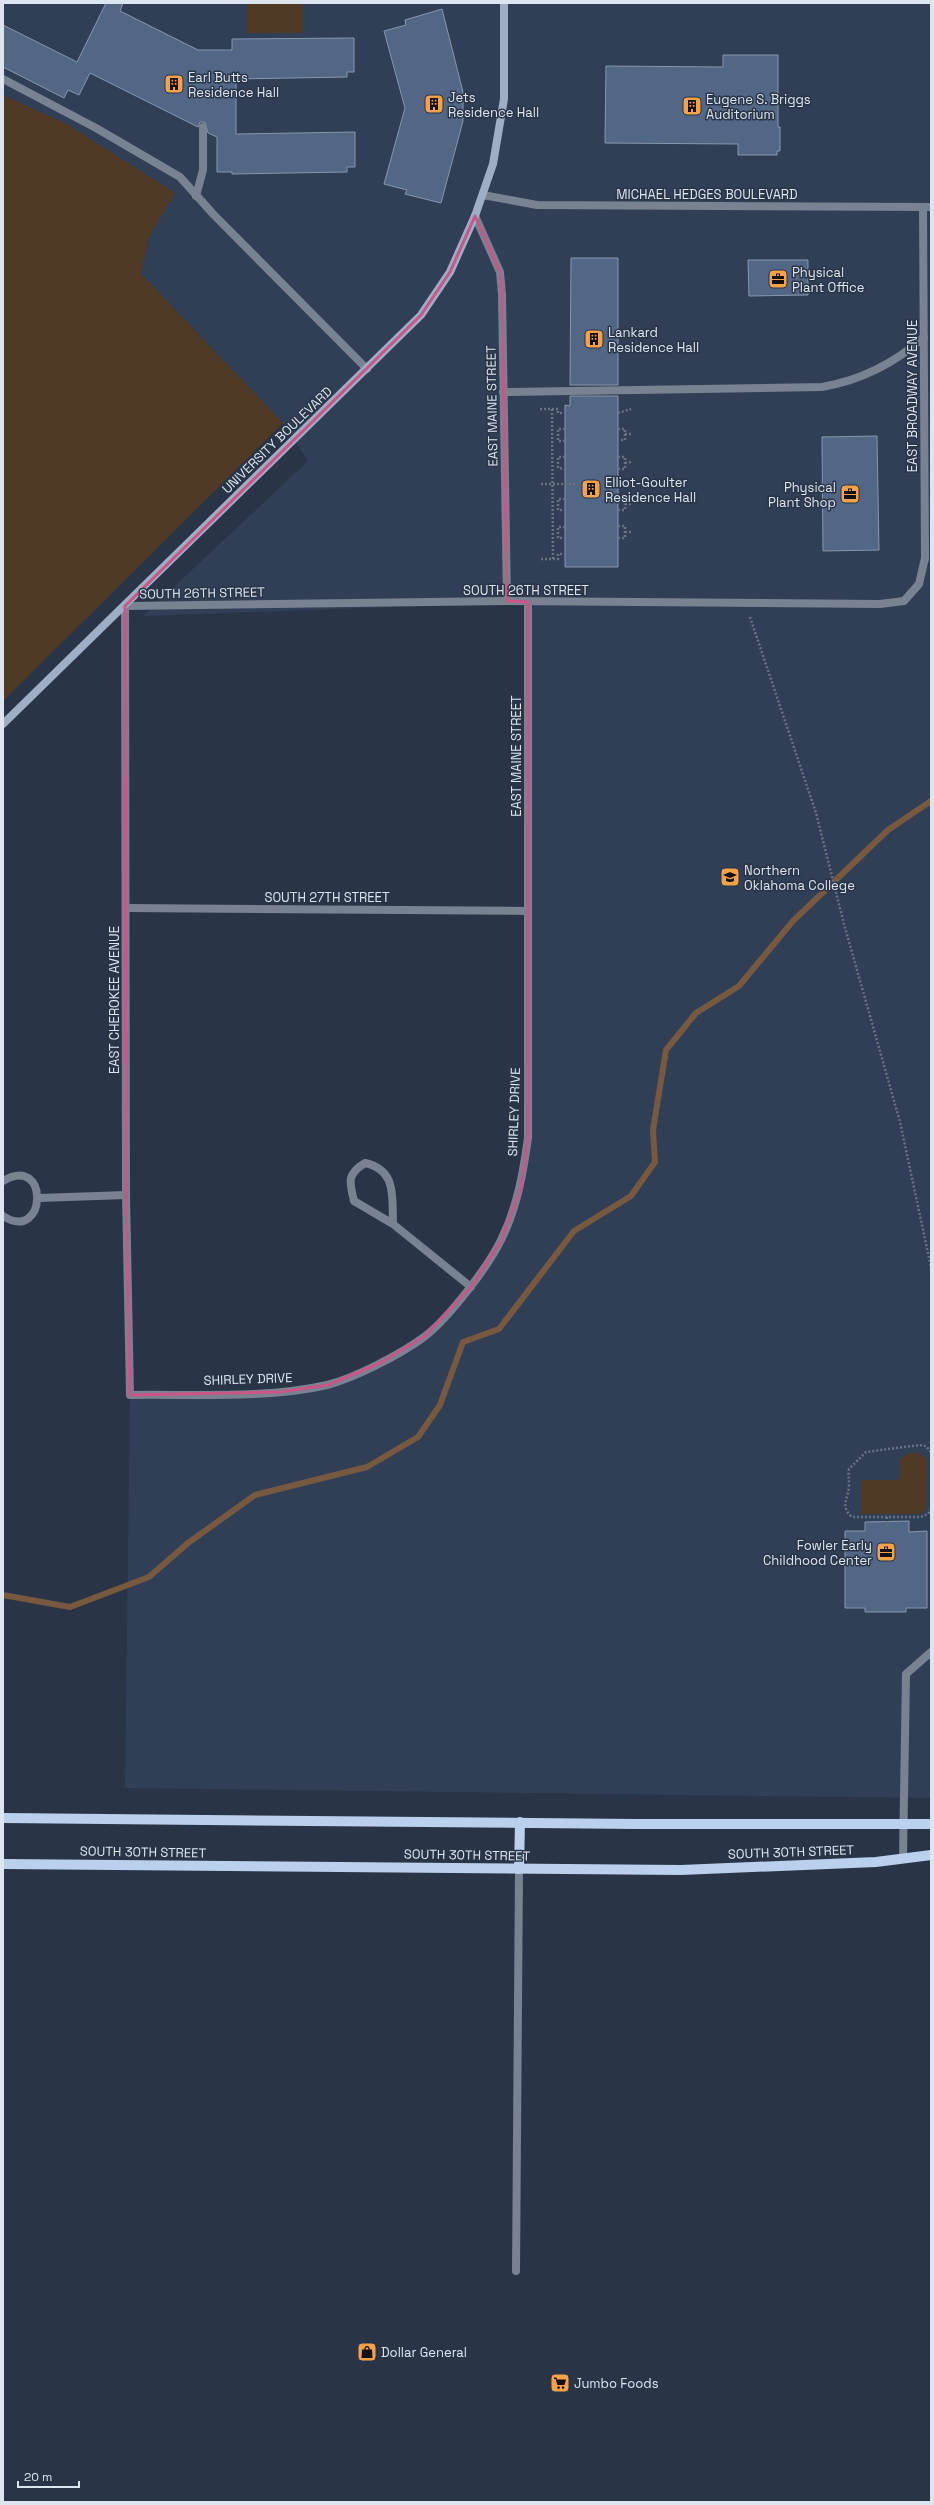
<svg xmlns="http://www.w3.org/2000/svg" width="934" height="2505" font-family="'Space Grotesk',sans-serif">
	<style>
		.built { fill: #303f55 }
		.green { fill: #503a26 }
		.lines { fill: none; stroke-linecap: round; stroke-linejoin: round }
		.stream { stroke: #76593f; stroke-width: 6 }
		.building { fill: #526786; stroke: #8897ab }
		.path { stroke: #687382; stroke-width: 2.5; stroke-dasharray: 2 2; stroke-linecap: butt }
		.lane { stroke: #788290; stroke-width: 8 }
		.street { stroke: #788290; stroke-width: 8 }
		.secondary { stroke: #9eaec5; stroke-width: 8 }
		.primary { stroke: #bbd0ed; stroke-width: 10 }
		.marked { fill: none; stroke: #ca5688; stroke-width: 3; stroke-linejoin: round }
		.labels { text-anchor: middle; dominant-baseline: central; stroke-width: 3; stroke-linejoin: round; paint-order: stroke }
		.poi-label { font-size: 13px; fill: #dde5f0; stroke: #293546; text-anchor: start }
		.street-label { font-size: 13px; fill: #dde5f0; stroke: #293546 }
	</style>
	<rect width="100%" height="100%" fill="#293546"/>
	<polygon class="built" points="3,3 931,3 931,1798 125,1788 130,1395 280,1392 328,1385 382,1362 425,1336 471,1287 501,1241 521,1187 528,1138 528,602 143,616 308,461 283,423 141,274 149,236 174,193 65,123 3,95"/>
	<g class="green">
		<rect x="247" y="3" width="56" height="30"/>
		<polygon points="3,95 65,123 175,193 149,236 141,274 283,423 3,701"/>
		<polygon points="909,1453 918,1453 927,1459 926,1510 919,1514 861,1514 861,1480 898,1480 900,1478 900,1459"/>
	</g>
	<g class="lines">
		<polyline class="stream" points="3,1595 70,1607 149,1577 188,1543 255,1495 367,1467 418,1437 440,1405 463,1342 499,1329 574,1231 631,1196 655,1162 653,1130 666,1050 696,1013 739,986 793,921 888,830 931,801"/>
	</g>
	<g class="building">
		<polygon points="106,3 123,3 120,11 198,50 232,50 232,39 354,38 354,72 347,72 347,77 236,79 236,134 355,132 355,167 347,167 347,172 232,174 232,172 217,172 217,137 208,133 205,122 200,122 198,127 90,73 79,95 68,90 64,98 3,67 3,25 77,62"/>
		<polygon points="442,9 463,92 463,121 441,203 405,194 407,190 384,184 405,108 384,31 406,25 405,20"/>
		<polygon points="723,55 778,55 778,127 780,127 780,151 777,151 777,155 738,155 738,144 605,143 606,66 723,67"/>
		<polygon points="571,258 618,258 618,385 570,385"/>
		<polygon points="748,260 808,260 808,295 749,296"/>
		<polygon points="570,396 618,396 618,567 565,567 565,405 570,406"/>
		<polygon points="877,436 879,550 823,551 822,437"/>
		<polygon points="909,1521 909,1532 927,1531 927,1608 906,1608 906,1612 865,1612 865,1608 845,1608 845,1531 865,1531 865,1522"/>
	</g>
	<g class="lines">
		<g class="path">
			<polyline points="540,409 558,409 558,413 565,413"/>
			<polyline points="552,409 553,559"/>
			<polyline points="618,413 631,409"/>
			<polyline points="565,429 558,429 558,441 565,441"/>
			<polyline points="618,429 625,429 625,440 618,440"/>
			<polyline points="625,434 631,434"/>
			<polyline points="565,457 558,457 558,468 565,469"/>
			<polyline points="618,457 625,457 625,469 618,469"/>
			<polyline points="625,463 631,462"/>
			<polyline points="541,484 575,484"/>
			<polyline points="607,484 631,484"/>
			<polyline points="618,498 625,498 625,510 618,510"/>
			<polyline points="565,499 558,499 558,510 565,510"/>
			<polyline points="625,504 631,504"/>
			<polyline points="618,526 625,526 625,538 618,538"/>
			<polyline points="565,527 558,527 558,538 565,538"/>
			<polyline points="625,532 631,532"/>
			<polyline points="541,559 558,559 558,554 565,554"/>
			<polyline points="750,617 816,813 844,924 900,1122 931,1267"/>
			<path d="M931,1452L926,1446L919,1445L866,1452L849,1469C848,1475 849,1479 849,1485C849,1498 839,1506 852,1517H921L928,1514L931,1509"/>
			<polyline points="887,1517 887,1526"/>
		</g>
		<g class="lane">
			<polyline points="3,79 96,128 180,177 214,215 367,369"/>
			<polyline points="196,196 203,170 203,127"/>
			<path d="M503,392L822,387C862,380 894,364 924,337"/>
			<polyline points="903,1858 906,1674 931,1652"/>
			<polyline points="516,2271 519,1869"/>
		</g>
		<g class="street">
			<polyline points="483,195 537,205 931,207"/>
			<polyline points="475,216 500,272 502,294 507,601"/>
			<path d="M528,602V1138C523,1174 517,1208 501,1240C488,1267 448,1319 424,1337C401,1354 355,1378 327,1385C267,1399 192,1394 130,1395L126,1195L125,606L507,601L880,604L904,601L919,584L925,558L923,207"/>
			<polyline points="126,908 528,911"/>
			<path d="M3,1181C50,1153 47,1244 3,1216"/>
			<polyline points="39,1198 126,1195"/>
			<path d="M393,1224L354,1201C349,1181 347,1174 365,1163C397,1170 392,1197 393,1224L471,1287"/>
		</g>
		<polyline class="secondary" points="3,724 421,315 450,272 475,216 493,164 504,99 504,3"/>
		<g class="primary">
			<polyline points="3,1818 636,1824 931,1824"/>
			<polyline points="3,1864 681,1870 876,1862 931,1855"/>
			<polyline points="519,1869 520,1822"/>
		</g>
	</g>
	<path class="marked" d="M475,216L500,272L502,294L507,601L528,602V1138L521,1187L501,1241L471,1287L425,1336L382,1362L328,1385L280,1392L130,1395L126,1195L125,606L421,315L450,272Z"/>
	<defs>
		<g id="building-square" transform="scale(1)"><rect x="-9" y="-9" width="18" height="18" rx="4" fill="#f7a149" stroke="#293546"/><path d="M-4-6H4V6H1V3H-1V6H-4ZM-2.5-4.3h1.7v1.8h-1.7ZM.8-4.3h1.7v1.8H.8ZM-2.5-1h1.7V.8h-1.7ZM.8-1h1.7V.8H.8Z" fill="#111"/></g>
		<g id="office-square" transform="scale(1)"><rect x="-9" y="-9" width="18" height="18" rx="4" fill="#f7a149" stroke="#293546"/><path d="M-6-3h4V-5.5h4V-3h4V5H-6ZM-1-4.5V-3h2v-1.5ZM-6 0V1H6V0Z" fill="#111"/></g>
		<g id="university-square" transform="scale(1)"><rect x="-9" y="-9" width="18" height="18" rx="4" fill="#f7a149" stroke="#293546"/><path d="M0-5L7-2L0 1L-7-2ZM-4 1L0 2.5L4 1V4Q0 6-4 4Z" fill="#111"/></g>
		<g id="shop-square" transform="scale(1)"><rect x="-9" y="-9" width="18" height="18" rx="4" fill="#f7a149" stroke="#293546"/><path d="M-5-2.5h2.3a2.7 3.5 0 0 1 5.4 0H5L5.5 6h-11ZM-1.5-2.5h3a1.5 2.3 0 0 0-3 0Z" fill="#111"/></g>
		<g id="supermarket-square" transform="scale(1)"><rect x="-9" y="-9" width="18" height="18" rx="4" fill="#f7a149" stroke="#293546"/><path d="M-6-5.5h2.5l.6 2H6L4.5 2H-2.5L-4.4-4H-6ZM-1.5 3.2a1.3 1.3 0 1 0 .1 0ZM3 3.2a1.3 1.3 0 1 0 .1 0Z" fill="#111"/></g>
	</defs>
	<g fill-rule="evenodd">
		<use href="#building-square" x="174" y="84"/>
		<use href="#building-square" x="434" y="104"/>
		<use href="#building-square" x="692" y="106"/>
		<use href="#office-square" x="778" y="279"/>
		<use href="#building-square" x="594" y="339"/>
		<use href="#building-square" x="591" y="489"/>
		<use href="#office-square" x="850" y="494"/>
		<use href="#university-square" x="730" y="877"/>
		<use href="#office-square" x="886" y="1552"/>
		<use href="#shop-square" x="367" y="2352"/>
		<use href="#supermarket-square" x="560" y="2383"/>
	</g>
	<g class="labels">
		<g class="poi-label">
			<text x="188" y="77">Earl Butts<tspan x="188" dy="15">Residence Hall</tspan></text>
			<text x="448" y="97">Jets<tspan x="448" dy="15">Residence Hall</tspan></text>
			<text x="706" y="99">Eugene S. Briggs<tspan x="706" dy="15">Auditorium</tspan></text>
			<text x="792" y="272">Physical<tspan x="792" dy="15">Plant Office</tspan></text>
			<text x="608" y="332">Lankard<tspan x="608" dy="15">Residence Hall</tspan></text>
			<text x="605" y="482">Elliot-Goulter<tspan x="605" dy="15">Residence Hall</tspan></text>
			<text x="836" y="487" text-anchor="end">Physical<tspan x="836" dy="15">Plant Shop</tspan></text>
			<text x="744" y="870">Northern<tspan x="744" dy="15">Oklahoma College</tspan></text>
			<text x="872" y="1545" text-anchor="end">Fowler Early<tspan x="872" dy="15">Childhood Center</tspan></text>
			<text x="381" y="2352">Dollar General</text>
			<text x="574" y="2383">Jumbo Foods</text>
		</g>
		<g class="street-label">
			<text x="707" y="194">MICHAEL HEDGES BOULEVARD</text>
			<text transform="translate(912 396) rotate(-90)">EAST BROADWAY AVENUE</text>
			<text transform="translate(492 406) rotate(-91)">EAST MAINE STREET</text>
			<text transform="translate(277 440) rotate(-44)">UNIVERSITY BOULEVARD</text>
			<text x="526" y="590">SOUTH 26TH STREET</text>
			<text transform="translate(202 593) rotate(-1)">SOUTH 26TH STREET</text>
			<text transform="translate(516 756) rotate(-90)">EAST MAINE STREET</text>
			<text x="327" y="897">SOUTH 27TH STREET</text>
			<text transform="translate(114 1000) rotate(-90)">EAST CHEROKEE AVENUE</text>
			<text transform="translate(514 1112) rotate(-88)">SHIRLEY DRIVE</text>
			<text transform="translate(248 1379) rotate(-2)">SHIRLEY DRIVE</text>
			<text transform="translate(143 1852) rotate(1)">SOUTH 30TH STREET</text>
			<text transform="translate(791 1852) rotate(-2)">SOUTH 30TH STREET</text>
			<text transform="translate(467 1855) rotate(1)">SOUTH 30TH STREET</text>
		</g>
	</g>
	<rect width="934" height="2505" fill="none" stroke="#dde5f0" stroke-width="8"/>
	<path d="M18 2481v6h61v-6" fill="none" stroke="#dde5f0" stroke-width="2"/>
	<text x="24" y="2481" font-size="12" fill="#dde5f0" stroke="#293546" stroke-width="3" paint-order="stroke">20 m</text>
</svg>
